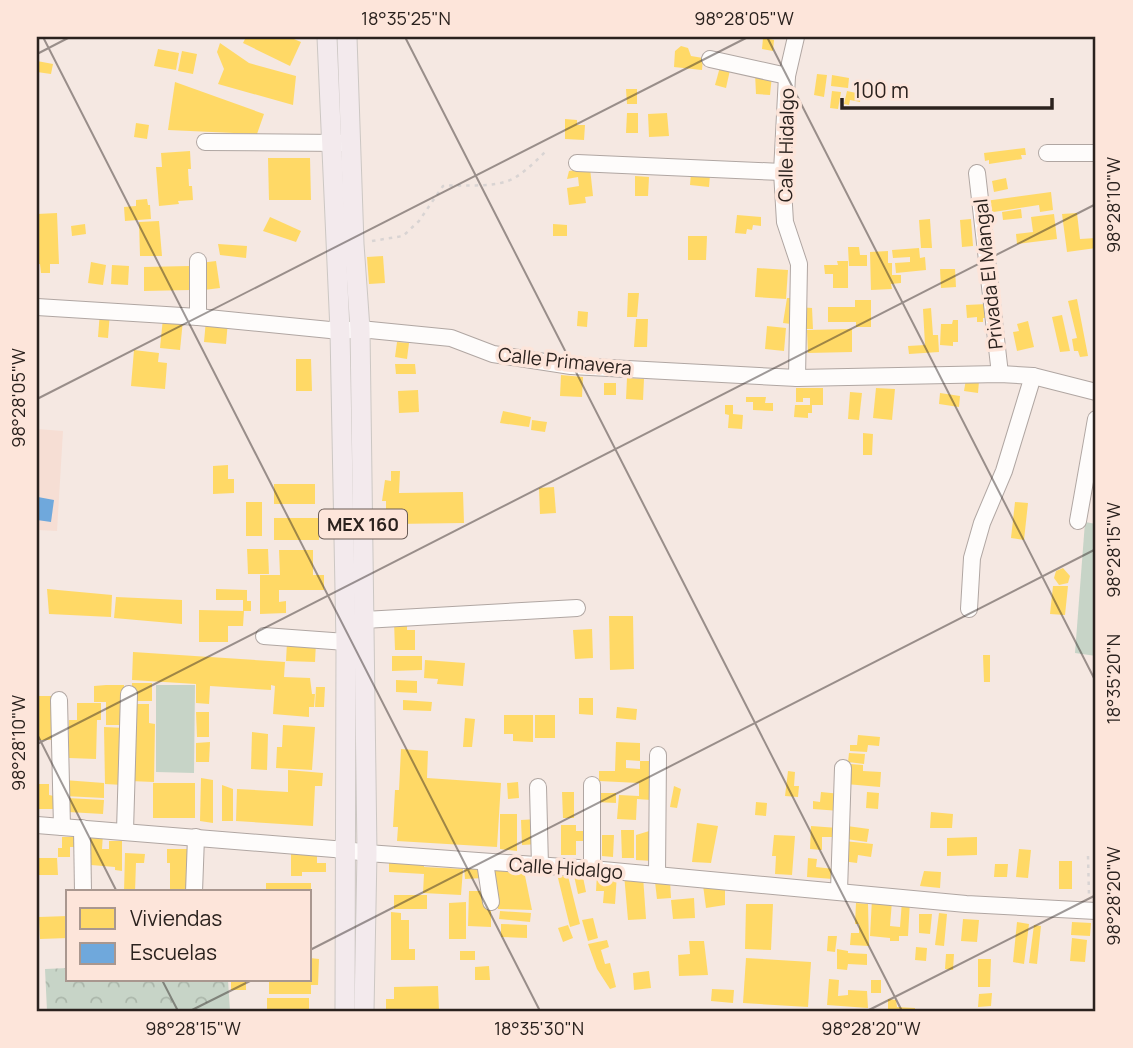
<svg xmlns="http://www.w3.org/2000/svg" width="1133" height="1048" font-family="Manrope,sans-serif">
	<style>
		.built { fill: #f6ded4 }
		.grass { fill: #c7d4c7 }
		.forest { fill: url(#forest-crowns) }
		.homes { fill: #ffd966 }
		.schools { fill: #6fa8dc }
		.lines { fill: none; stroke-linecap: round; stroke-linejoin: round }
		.minor-casing { stroke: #b0a6a2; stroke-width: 18 }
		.major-casing { stroke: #ccc7c3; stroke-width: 21 }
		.path { stroke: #d9d4d3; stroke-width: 2.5; stroke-dasharray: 3.5 5; stroke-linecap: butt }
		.minor { stroke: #fefcfb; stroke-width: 16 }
		.major { stroke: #f3eaed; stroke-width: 19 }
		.ticks { fill: none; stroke: #2b221e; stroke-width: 2; stroke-opacity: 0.45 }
		.labels { text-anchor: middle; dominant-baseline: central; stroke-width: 7; stroke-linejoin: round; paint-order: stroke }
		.shield { fill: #fde5da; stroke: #6a5c56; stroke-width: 2 }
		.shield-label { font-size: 18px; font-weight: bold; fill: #2b221e }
		.street-label { font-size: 19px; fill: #2b221e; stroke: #fde5da }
		.neatline { fill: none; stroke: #2b221e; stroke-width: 2.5 }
		.ticks-label { font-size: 18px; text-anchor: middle; fill: #2b221e }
	</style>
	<defs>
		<pattern id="forest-crowns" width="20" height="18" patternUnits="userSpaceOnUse" patternTransform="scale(1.75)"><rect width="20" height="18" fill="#c7d4c7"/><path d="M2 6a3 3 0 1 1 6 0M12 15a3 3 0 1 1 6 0" fill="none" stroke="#abb6aa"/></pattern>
	</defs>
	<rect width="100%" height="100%" fill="#f5e8e2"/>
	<polygon class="built" points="37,429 63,431 57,531 37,530"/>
	<g class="grass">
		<polygon points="1085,522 1096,524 1096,656 1075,653"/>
		<polygon points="156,685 195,685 194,773 156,772"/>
	</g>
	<polygon class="forest" points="68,968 68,980 228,980 230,1011 47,1011 45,969"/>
	<g class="homes">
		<polygon points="246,37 289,37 301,42 290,66 243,43"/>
		<polygon points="763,38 774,40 773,51 762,49"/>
		<polygon points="220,43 249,63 296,76 293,105 218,84 224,69 217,52"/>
		<polygon points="681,46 688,48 691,56 703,58 702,70 674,67 675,51"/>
		<polygon points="158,49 179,53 176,70 154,66"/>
		<polygon points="182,51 197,54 193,74 178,71"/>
		<polygon points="37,61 53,64 51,74 37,72"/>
		<polygon points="720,67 730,70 726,88 715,85"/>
		<polygon points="755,73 772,75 770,95 756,94"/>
		<polygon points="817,74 827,75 824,97 814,95"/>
		<polygon points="832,75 849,78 848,88 831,86"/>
		<polygon points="175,82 264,114 257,134 168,130"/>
		<polygon points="626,89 637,89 637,104 627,104"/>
		<polygon points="832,91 841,92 838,109 830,108"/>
		<polygon points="847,91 861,94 860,102 850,100 849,105 844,104"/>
		<polygon points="627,113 638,113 638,133 626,133"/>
		<polygon points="667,113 669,136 649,137 648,114"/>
		<polygon points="565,119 577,120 577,125 585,125 584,140 565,139"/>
		<polygon points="136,123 149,125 147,139 134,137"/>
		<polygon points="1025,148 1026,155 1021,155 1022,159 989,164 989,160 985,161 984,153"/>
		<polygon points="190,151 191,169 188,169 189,186 192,186 193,200 178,201 179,204 159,206 156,167 162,167 161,153"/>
		<polygon points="268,158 310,158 311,200 269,200"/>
		<polygon points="590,168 593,196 585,197 586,203 569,205 567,188 579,186 578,177 567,179 569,171"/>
		<polygon points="691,173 710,175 709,187 690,185"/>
		<polygon points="635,176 649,177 648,196 635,196"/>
		<polygon points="1006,178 1008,189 994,192 992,181"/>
		<polygon points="1051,192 1053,210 1040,212 1039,205 987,213 985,201"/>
		<polygon points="147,199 148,205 150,205 151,219 125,221 124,207 136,206 136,200"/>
		<polygon points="1021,209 1022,218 1003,220 1002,212"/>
		<polygon points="57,213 59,264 50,264 50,273 41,273 40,264 38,264 37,214"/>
		<polygon points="1077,213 1080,239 1096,238 1096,248 1067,252 1062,214"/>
		<polygon points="1054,214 1057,239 1017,244 1016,234 1033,232 1031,217"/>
		<polygon points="737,215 761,217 761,226 753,225 752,230 747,229 746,234 735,233"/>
		<polygon points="270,217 301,231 296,242 263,231"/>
		<polygon points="930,219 932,248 921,248 919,220"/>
		<polygon points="971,219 973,246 962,247 960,220"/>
		<polygon points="159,221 162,256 140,256 139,222"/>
		<polygon points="85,224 86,234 72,236 71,226"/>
		<polygon points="553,224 567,225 567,236 553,236"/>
		<polygon points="688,236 707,236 706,260 688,260"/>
		<polygon points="218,244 247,246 246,258 220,255"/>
		<polygon points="848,247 859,247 860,255 867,255 867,266 849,266"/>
		<polygon points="919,248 920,258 925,257 926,270 896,273 895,263 910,262 910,257 893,258 892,250"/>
		<polygon points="888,251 888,263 892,263 892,275 901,275 901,283 891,284 892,289 871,290 870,252"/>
		<polygon points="383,256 385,283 369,284 367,257"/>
		<polygon points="216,261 220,288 204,290 200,263"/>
		<polygon points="837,261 848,261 848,288 833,288 833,274 825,274 824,265 838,265"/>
		<polygon points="91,262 106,265 103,285 88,283"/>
		<polygon points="112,265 129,266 128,285 111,284"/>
		<polygon points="189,266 190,290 144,291 144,267"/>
		<polygon points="757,268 788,270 786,299 755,297"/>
		<polygon points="940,269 955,269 956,287 941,288"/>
		<polygon points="628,293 639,293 637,317 627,317"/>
		<polygon points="787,298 793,298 791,324 783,323"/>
		<polygon points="1077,299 1088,356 1080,357 1078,351 1074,351 1072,339 1077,338 1068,301"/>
		<polygon points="855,300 871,300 871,327 856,327 856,322 828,322 828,307 855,307"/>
		<polygon points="987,304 987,318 983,318 983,322 977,322 977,317 967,318 966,305"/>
		<polygon points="798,307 812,308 813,329 798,329"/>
		<polygon points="931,308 933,335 938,335 939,352 909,354 908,346 925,345 923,309"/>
		<polygon points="100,311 110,312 108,338 98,337"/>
		<polygon points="578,311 588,312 587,327 577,326"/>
		<polygon points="1062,315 1070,351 1060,352 1052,317"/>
		<polygon points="163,318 183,320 180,350 160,348"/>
		<polygon points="636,319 648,319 647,347 634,347"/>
		<polygon points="206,320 228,321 226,344 204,342"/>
		<polygon points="953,320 958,320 958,342 953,342 953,346 940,345 941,324 952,324"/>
		<polygon points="1028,321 1034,347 1017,351 1013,332 1019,331 1017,324"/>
		<polygon points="767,326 786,328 784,351 765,349"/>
		<polygon points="852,329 852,352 808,353 807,330"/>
		<polygon points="397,342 409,343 407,359 395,357"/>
		<polygon points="134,350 159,353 158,362 167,363 165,389 131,386"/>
		<polygon points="296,359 311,359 312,391 296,391"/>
		<polygon points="395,364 415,364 416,374 396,374"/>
		<polygon points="561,375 583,377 582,397 560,396"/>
		<polygon points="627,378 644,379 643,400 626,399"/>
		<polygon points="966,379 979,381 978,393 964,391"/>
		<rect x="604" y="383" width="12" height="12"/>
		<polygon points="796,388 823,388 823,405 812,405 812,413 808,413 808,418 794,417 795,405 810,405 810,398 803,398 803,402 796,402"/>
		<polygon points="876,388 895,389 892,420 873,418"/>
		<polygon points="418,390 419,412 399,413 398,391"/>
		<polygon points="850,392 862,393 859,420 848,419"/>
		<polygon points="940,393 960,396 959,407 939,404"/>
		<polygon points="746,397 766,397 765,403 773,403 773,411 753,410 753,402 746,402"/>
		<polygon points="725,405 733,405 733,414 743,415 742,429 728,428 729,415 725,414"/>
		<polygon points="503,411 531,417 529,427 500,423"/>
		<polygon points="532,420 547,422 545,432 531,430"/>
		<polygon points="863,433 873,434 872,455 863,455"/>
		<polygon points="228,465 228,479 234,479 234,493 213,494 213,466"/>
		<polygon points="391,471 400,471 399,493 463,492 464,523 394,524 394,516 400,516 399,511 386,510 386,501 382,501 385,480 391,481"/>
		<rect x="274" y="484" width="41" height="20"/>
		<polygon points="554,487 556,513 540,514 539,488"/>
		<rect x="246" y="502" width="16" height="34"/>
		<polygon points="1015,502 1028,503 1024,540 1011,538"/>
		<rect x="274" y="518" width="45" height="22"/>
		<polygon points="247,549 268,549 269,574 248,574"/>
		<polygon points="279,550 313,550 313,575 324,575 324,590 279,590 279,602 286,601 286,613 260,614 260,575 280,575"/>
		<polygon points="1063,568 1070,576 1068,583 1059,585 1054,578 1056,571"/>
		<polygon points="1053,586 1068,586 1065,615 1050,614"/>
		<polygon points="47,589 112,595 111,617 49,614"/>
		<polygon points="216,589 247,590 247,601 251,601 251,611 243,611 243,600 216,600"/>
		<polygon points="116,597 182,600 182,624 114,618"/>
		<polygon points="199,610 244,611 243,626 228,626 228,642 199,642"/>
		<polygon points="609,616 633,616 634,669 610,670"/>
		<polygon points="407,620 407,630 415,630 415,650 395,650 394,621"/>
		<polygon points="592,629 593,658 575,659 573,630"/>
		<polygon points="287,642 316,642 315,662 286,661"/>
		<polygon points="133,652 285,662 284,677 310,678 312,694 315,694 314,707 309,707 309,717 273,714 275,686 271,685 271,690 210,686 209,704 196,703 196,684 132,680"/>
		<polygon points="983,655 990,655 990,682 984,682"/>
		<polygon points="392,656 422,656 422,670 392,671"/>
		<polygon points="425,660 465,663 463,686 437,684 438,679 424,678"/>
		<polygon points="396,680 417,681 417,693 396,692"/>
		<polygon points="132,683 152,683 152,701 131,701"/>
		<polygon points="106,685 124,685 124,725 106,725 106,702 94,702 94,686"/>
		<polygon points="316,687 325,687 324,707 315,707"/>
		<polygon points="37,696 52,696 54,740 39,740"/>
		<polygon points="579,698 593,698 593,715 579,714"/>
		<polygon points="403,700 432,702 431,711 403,710"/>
		<polygon points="77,703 101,703 101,720 97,720 96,759 69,758 69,720 77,720"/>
		<polygon points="131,704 149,704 149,723 155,724 154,782 130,781"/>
		<polygon points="617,707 637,709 636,720 616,718"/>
		<polygon points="196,712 209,712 209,737 197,737"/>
		<polygon points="504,715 533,715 533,742 513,741 513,734 504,734"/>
		<rect x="535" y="715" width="20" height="23"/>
		<polygon points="465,718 475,719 472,747 463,747"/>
		<polygon points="283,725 315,727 312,770 276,768 277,747 282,747"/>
		<polygon points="104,727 125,728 123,785 105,784"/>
		<polygon points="252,732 268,734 267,770 251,769"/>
		<polygon points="858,735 880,737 879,746 868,745 867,752 850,751 850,745 857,745"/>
		<polygon points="210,742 209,762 196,762 196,743"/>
		<polygon points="616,742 640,743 640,761 626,760 626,768 640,769 640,761 652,761 651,800 637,799 636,820 617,819 619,795 639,796 639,783 599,781 599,771 615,771"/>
		<polygon points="401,749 428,751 427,778 501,783 497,847 397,841 398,827 393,827 395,790 399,790"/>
		<polygon points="849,753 865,754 864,764 848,762"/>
		<polygon points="850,764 863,765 863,771 881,772 880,787 846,784"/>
		<polygon points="288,770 323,773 322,786 315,786 313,826 236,821 237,789 288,792"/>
		<polygon points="788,771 795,772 794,786 799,786 798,797 785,796"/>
		<polygon points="201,778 213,780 213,823 200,821"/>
		<polygon points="64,780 104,783 104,798 64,796"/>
		<polygon points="518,782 519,798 508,799 507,783"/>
		<rect x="153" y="783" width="42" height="35"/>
		<polygon points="38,784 49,784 49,795 54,796 54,809 38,809"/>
		<polygon points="222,785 233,789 233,821 222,821"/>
		<polygon points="674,786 681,789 677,808 670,807"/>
		<polygon points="562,792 574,792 574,818 563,818"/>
		<polygon points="821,792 841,794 840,811 813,809 813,801 820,802"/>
		<polygon points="867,792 879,793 878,809 866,808"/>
		<polygon points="597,793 616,793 616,803 596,802"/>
		<polygon points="68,798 104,800 103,814 68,812"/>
		<polygon points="756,802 767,803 766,816 755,815"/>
		<polygon points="931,812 953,814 952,828 930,828"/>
		<polygon points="500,814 517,814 517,851 500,849"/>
		<polygon points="537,819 539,844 522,845 521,820"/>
		<polygon points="697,823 718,826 711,863 692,862"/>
		<polygon points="561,825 576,825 576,831 587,831 587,841 576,841 576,855 561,855"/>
		<polygon points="811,826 838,828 832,837 822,837 822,850 810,849"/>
		<polygon points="847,826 869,829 867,842 846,839"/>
		<polygon points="656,829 653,861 636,860 636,835"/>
		<polygon points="621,830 634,830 634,858 622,858"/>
		<polygon points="83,834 103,834 102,849 109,849 109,841 122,841 122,871 115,870 115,867 91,865 91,854 83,854"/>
		<polygon points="602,835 614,835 613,857 602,856"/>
		<polygon points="774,835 795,836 792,875 775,874 776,856 772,856"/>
		<polygon points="62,837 80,837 80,847 70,847 70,857 58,857 58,848 62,848"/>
		<polygon points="977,837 977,855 947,856 947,838"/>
		<polygon points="844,841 873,844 871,857 858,855 857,863 842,861"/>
		<polygon points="167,849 190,849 190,892 170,892 170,863 167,863"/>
		<polygon points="1019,849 1031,850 1028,878 1016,877"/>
		<polygon points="291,850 317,850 317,863 326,863 326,872 302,872 302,876 291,876"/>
		<polygon points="125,853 145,854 144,863 136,863 135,892 124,892"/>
		<polygon points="37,858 57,858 58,875 37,875"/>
		<polygon points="808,858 817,859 816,867 834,869 833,879 807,877"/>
		<polygon points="389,860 424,863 424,867 463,869 461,895 423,893 424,874 389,872"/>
		<rect x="1059" y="861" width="13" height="28"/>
		<polygon points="995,864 1008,864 1007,877 994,877"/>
		<polygon points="464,866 482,866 483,878 465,879"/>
		<polygon points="490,867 524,871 532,910 498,909"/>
		<polygon points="573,871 582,872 586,892 578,894"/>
		<polygon points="924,871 941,872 940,888 920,886"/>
		<polygon points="567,872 580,924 570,927 557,874"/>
		<polygon points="597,873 617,874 615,904 603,903 604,891 596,891"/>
		<polygon points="624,874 643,876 646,919 628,920"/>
		<polygon points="670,881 671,898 657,899 655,882"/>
		<rect x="266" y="883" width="45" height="9"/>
		<polygon points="703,885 725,886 725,905 706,908"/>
		<polygon points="469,891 488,891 491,907 491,927 468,926"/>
		<rect x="394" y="895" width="33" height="14"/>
		<polygon points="694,898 695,918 673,919 671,900"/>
		<polygon points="872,899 892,901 890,926 900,927 902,901 910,901 908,936 899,936 899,941 890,941 890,938 870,936"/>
		<polygon points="466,902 466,939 449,939 449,903"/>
		<polygon points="856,903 868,904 869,946 850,945 851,933 859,933 859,924 855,924"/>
		<polygon points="746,904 773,904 771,950 745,949"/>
		<polygon points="500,911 531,913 530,922 499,919"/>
		<polygon points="391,912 401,913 401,920 409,920 409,949 415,949 415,960 391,960"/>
		<polygon points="939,913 947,914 944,946 935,945"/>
		<polygon points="919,914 932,914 930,934 919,933"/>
		<polygon points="68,916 68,938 40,939 39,917"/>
		<polygon points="593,918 598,938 588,941 582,920"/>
		<polygon points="963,919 979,920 977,942 961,941"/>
		<polygon points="1017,922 1029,924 1024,964 1013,962"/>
		<polygon points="1072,922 1091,923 1090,936 1071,935"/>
		<polygon points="501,924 527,925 527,938 501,937"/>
		<polygon points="568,925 573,938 563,942 558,928"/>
		<polygon points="1034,925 1041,926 1037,964 1029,963"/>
		<polygon points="828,936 837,936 835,952 827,951"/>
		<polygon points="1072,938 1087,940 1085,962 1070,961"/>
		<polygon points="607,940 609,947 601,950 605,964 610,963 616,987 610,989 597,969 588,944"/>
		<polygon points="689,941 704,941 708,975 679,976 678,955 690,954"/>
		<polygon points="916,947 927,948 926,961 915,960"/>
		<polygon points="837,949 848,951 848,953 867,954 867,965 848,964 847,970 837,969"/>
		<rect x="460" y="951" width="15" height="9"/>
		<polygon points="946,954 954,954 953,970 945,969"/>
		<polygon points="310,958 319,959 318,985 311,985 311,994 269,994 269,980 310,980"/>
		<polygon points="746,958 811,962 808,1007 743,1003"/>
		<polygon points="978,959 991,959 990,987 978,987"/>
		<polygon points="489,966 490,980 475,980 475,967"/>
		<polygon points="649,971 651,988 634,990 633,973"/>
		<polygon points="829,979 839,980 838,996 848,995 848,990 867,991 868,1008 827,1005"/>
		<rect x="231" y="980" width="15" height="10"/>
		<rect x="871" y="980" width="10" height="13"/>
		<polygon points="438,986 439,1011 386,1011 386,999 394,999 394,987"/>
		<polygon points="712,989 734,990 733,1003 711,1001"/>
		<polygon points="992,993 991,1006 978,1007 979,994"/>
		<rect x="267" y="998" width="42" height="13"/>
		<polygon points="888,999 896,1000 897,1007 915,1008 915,1011 888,1011"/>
	</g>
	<polygon class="schools" points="38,497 54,500 51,522 37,520"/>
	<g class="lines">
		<g class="minor-casing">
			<g id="minor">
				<polyline points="796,37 787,76 782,172 785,222 799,264 797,378"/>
				<polyline points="710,59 787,76"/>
				<polyline points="205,142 342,143"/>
				<polyline points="1047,153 1096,153"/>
				<polyline points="577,163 782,172"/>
				<polyline points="977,173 1000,374"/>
				<polyline points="37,307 198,317 340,331 360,329 451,338 493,354 571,366 797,378 1000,374 1033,376 1096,392"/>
				<polyline points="198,317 198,261"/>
				<polyline points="1078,521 1096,419"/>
				<polyline points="969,609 972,558 982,523 1004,471 1033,376"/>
				<polyline points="364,620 577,608"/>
				<polyline points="264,636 346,642"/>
				<polyline points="59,700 62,827"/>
				<polyline points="538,787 540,866"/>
				<polyline points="37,825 346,850 367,853 592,869 966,904 1096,911"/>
				<polyline points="82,828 83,892"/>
				<polyline points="125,831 129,694"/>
				<polyline points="485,862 491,902"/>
				<polyline points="592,869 592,785"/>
				<polyline points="657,875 658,755"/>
				<polyline points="839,891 843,768"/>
				<polyline points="194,892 196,837"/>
			</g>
		</g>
		<g class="major-casing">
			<g id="major">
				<polyline points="327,37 340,331 346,642 345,1011"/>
				<polyline points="347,37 354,244 360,329 367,853 364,1011"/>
			</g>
		</g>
		<g class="path">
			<path d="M372,241L403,236L419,221L443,186C465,184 497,189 516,177C527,170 537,160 546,151"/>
			<polyline points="1088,856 1089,895"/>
		</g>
		<use href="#minor" class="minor"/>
		<use href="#major" class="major"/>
	</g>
	<path class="ticks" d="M43,37L540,1011M405,37L902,1011M767,37L1096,682M37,54L70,37M37,399L748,37M37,734L117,892M37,744L1096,204M310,950L1096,549M162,980L178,1011M190,1011L252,980M867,1011L1096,895"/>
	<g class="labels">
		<rect class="shield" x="319" y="509.5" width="88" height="29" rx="5"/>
		<g class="shield-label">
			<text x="363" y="524">MEX 160</text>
		</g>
		<g class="street-label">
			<text transform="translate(786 145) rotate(-89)">Calle Hidalgo</text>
			<text transform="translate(988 274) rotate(-96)">Privada El Mangal</text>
			<text transform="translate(565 361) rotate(6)">Calle Primavera</text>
			<text transform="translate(566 868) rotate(4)">Calle Hidalgo</text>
		</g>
	</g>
	<rect width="1133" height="1048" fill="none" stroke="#fde5da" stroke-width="77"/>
	<rect x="66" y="890" width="245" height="91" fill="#fde5da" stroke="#a9978f" stroke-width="2"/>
	<rect x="80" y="908" width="35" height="21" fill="#ffd966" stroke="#a9978f" stroke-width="2"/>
	<text x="130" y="926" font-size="21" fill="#2b221e">Viviendas</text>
	<rect x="80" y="943" width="35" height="21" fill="#6fa8dc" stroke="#a9978f" stroke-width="2"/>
	<text x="130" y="960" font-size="21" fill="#2b221e">Escuelas</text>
	<path d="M842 98v10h210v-10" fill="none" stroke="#2b221e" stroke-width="3.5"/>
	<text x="853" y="98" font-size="21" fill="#2b221e" stroke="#fde5da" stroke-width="5" paint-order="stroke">100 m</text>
	<rect x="38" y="38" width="1056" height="972" class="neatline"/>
	<g class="ticks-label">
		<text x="406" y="25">18°35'25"N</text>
		<text x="744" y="25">98°28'05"W</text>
		<text transform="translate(1114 205) rotate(-90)" y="6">98°28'10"W</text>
		<text transform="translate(19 398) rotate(-90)" y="6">98°28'05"W</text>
		<text transform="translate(1114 550) rotate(-90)" y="6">98°28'15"W</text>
		<text transform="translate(1114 679) rotate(-90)" y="6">18°35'20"N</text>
		<text transform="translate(19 743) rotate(-90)" y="6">98°28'10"W</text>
		<text transform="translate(1114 896) rotate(-90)" y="6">98°28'20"W</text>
		<text x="193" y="1035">98°28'15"W</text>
		<text x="539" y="1035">18°35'30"N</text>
		<text x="871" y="1035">98°28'20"W</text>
	</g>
</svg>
